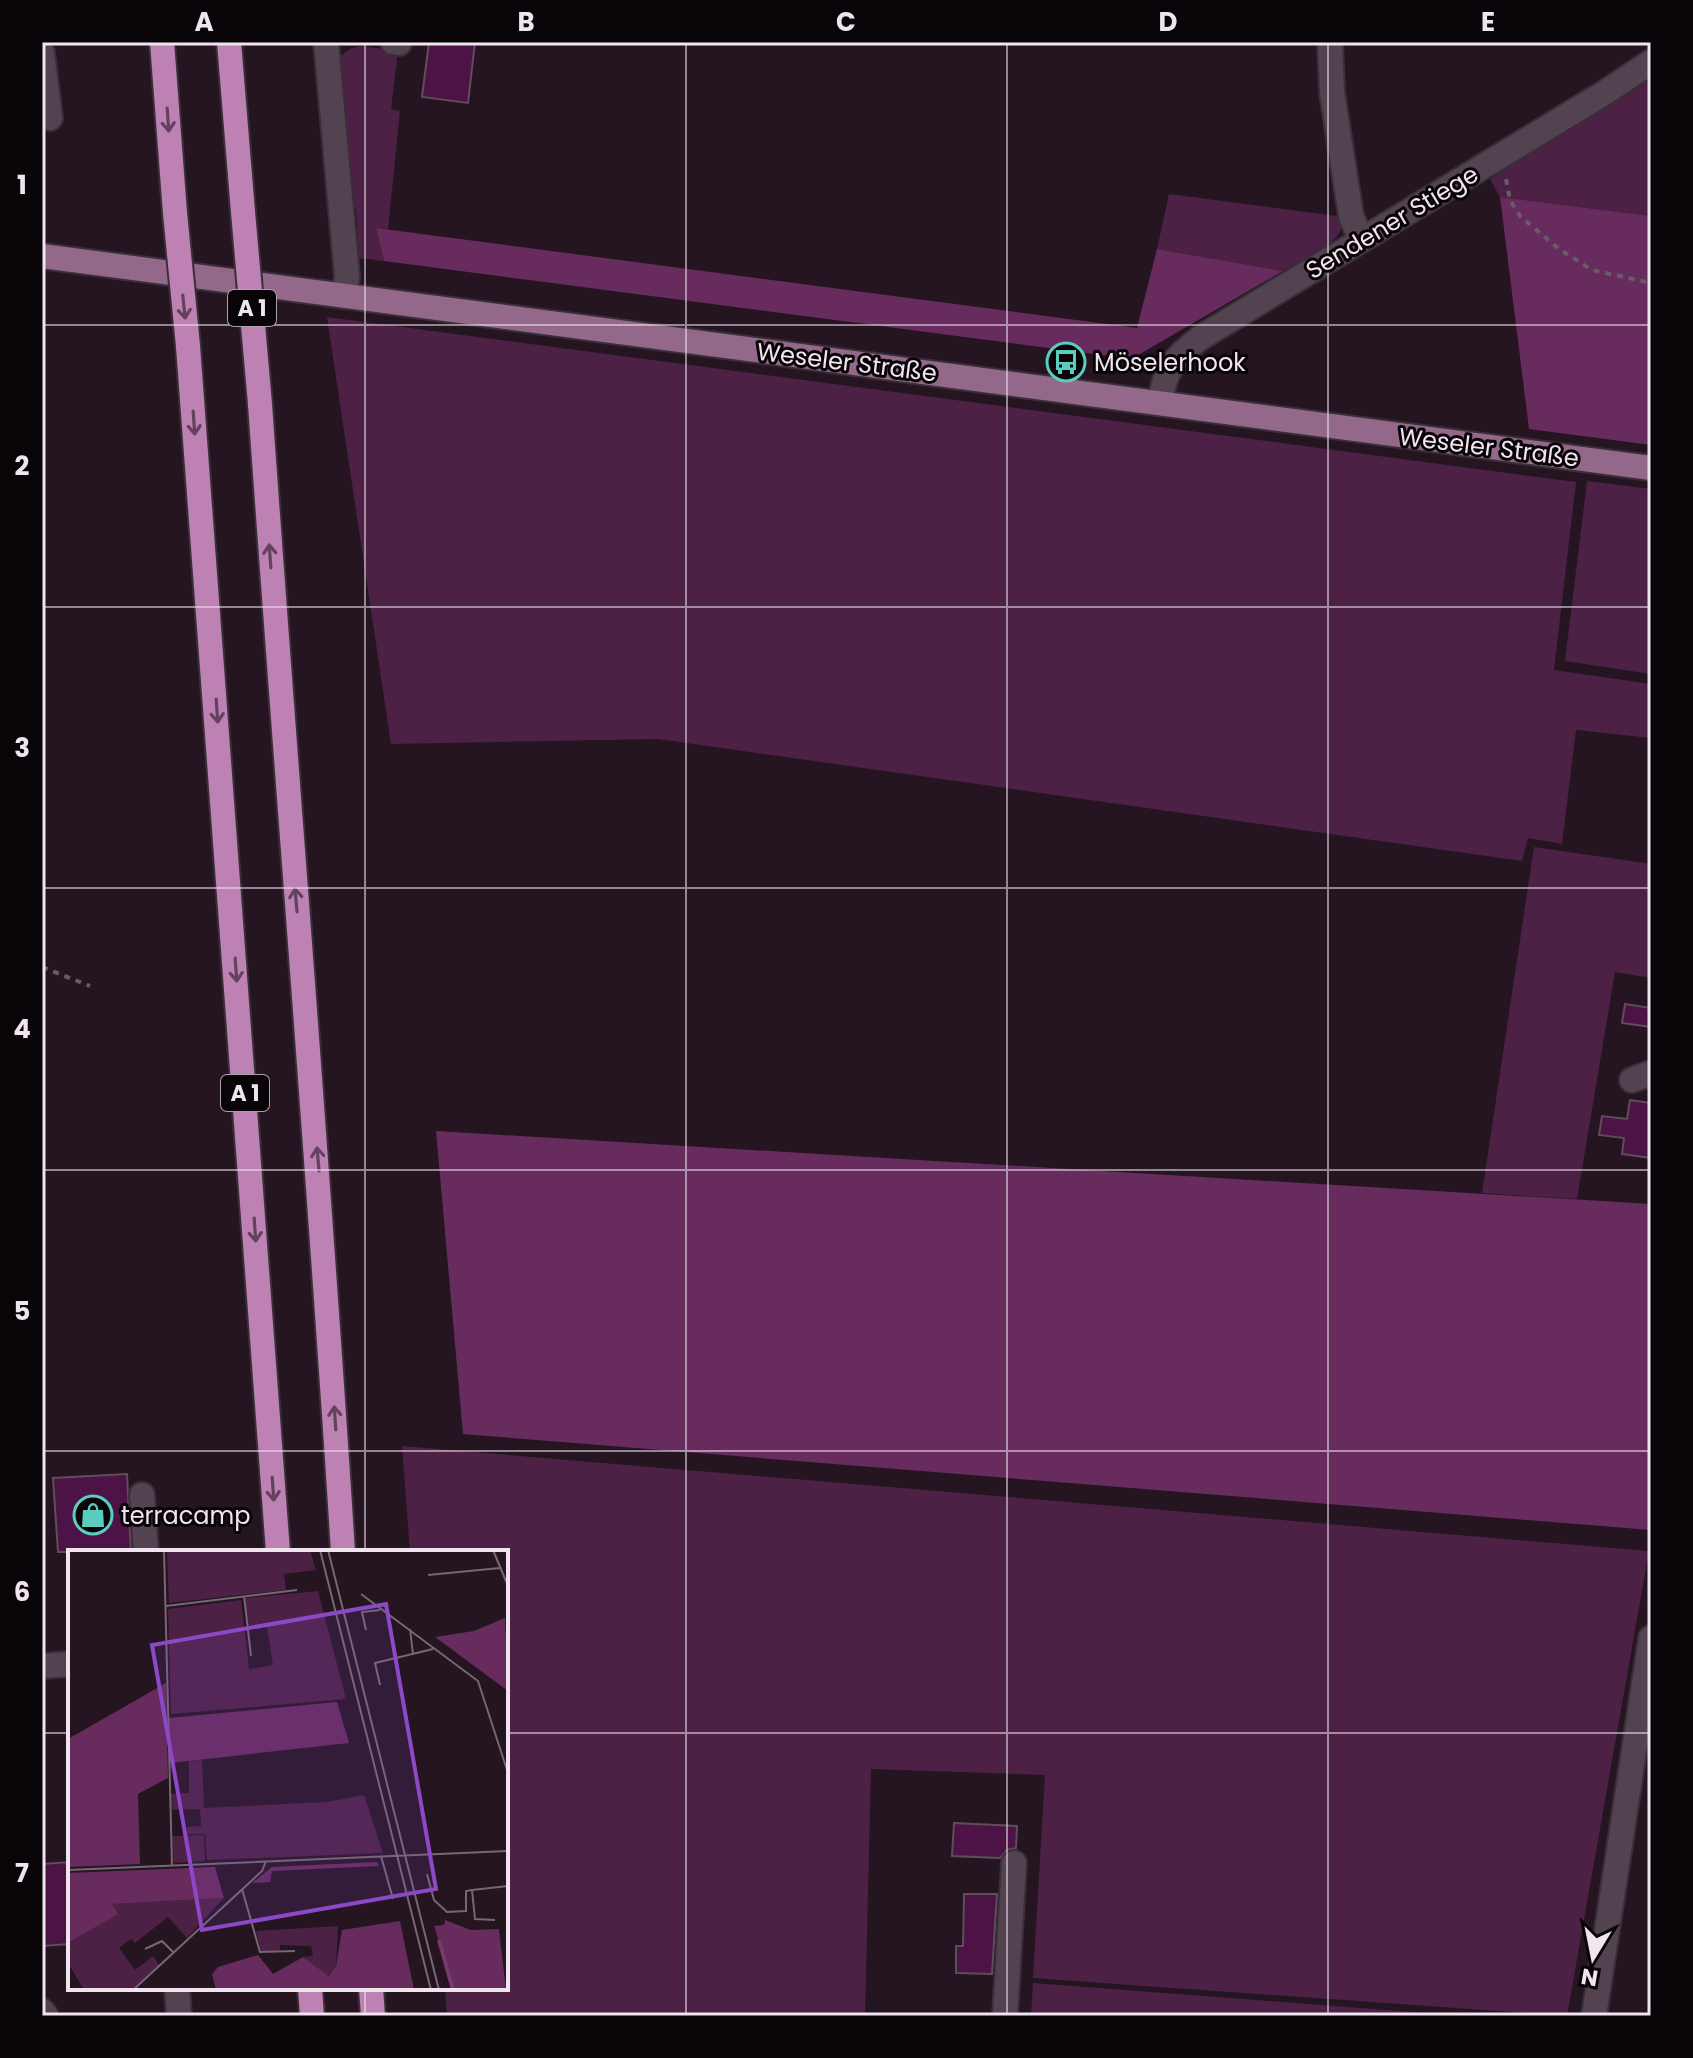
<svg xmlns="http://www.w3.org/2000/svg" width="1693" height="2058" font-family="Poppins,sans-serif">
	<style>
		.green { fill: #4c2145 }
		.forest { fill: #672b5e }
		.building { fill: #4d1346; stroke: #5f4d5b; stroke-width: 2 }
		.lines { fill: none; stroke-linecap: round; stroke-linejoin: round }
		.minor-casing { stroke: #3a2f38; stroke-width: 28 }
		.major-casing { stroke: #3a2f38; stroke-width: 28 }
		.highway-casing { stroke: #3a2f38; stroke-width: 28 }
		.path { stroke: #6a5c67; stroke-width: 4; stroke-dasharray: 6 6; stroke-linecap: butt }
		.minor { stroke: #534250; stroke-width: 24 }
		.major { stroke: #93688b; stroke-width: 24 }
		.highway { stroke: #be81b3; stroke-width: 24 }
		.highway-bridge-casing { stroke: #3a2f38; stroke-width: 28; stroke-linecap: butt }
		.highway-bridge { stroke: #be81b3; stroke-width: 24 }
		.oneway { stroke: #64425e }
		.grid { fill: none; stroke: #f0e5ee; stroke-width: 2; stroke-opacity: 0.55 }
		.labels { text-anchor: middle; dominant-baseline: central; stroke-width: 6; stroke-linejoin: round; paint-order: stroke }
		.shield { fill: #090408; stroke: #aba2a9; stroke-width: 2 }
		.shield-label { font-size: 22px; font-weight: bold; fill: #f0e5ee }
		.street-label { font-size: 24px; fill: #f0e5ee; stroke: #090408 }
		.poi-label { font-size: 24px; fill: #f0e5ee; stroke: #090408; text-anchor: start }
		.inset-river { fill: none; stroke: #763a6d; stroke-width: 4 }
		.inset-road { fill: none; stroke: #766873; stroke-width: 2 }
		.view { fill: #8d48c6; fill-opacity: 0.15; stroke: #8d48c6; stroke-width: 4 }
		.inset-edge { fill: none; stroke: #f0e5ee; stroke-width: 4 }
		.neatline { fill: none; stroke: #f0e5ee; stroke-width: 3 }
		.grid-label { font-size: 26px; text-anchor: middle; font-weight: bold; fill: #f0e5ee }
	</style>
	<rect width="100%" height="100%" fill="#241521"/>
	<g class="green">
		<polygon points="360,46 398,51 391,109 400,111 388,229 376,228 384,261 359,258 356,209 347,197 338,58 350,49"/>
		<polygon points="1651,72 1651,216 1500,197 1490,179"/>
		<path d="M1169,194L1344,217C1344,245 1305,258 1283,271L1157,249Z"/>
		<polygon points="327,317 1576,482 1554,670 1651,684 1651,738 1576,730 1562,844 1528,838 1522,861 658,739 391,744"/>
		<polygon points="1587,481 1651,489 1651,674 1565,661"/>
		<polygon points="1534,847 1651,864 1651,978 1615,972 1577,1199 1482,1193"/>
		<polygon points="402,1446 1649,1551 1567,2016 1033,1978 1045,1775 871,1769 865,2016 447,2016 445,1988 506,1988 506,1552 410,1552"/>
		<polygon points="1033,1983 1465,2016 1031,2016"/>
	</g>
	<g class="forest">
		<polygon points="1500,197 1651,216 1651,445 1529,429"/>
		<polygon points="376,228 1137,328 1157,249 1283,271 1138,355 1124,358 384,261"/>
		<polygon points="436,1131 1651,1204 1651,1530 463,1434"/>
	</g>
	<g class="building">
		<polygon points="429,42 475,42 468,103 422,97"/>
		<polygon points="1625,1004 1651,1008 1651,1027 1622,1023"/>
		<polygon points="1630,1100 1651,1103 1651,1158 1622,1154 1624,1138 1599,1135 1602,1116 1627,1119"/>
		<polygon points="127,1474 131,1552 58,1552 53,1478"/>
		<polygon points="954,1823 1017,1826 1016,1848 1007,1850 1000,1858 952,1856"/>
		<polygon points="70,1862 70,1944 42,1946 42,1864"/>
		<polygon points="964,1894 997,1894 992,1974 956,1973 956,1946 963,1946"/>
	</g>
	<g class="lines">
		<g class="minor-casing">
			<g id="minor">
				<polyline points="326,42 347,276 345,296"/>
				<polyline points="393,42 399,43"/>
				<polyline points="1330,42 1332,92 1351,216 1361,239"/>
				<polyline points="42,53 50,118"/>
				<path d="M1160,403C1165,368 1173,360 1200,338L1606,92L1651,62"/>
				<polyline points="1632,1080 1651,1073"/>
				<polyline points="142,1495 146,1552"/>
				<polyline points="42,1666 70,1664"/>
				<polyline points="177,1988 179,2016"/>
				<polyline points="42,2011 46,2016"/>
				<polyline points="1005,2016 1014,1863"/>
				<polyline points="1594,2016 1651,1638"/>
			</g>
		</g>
		<g class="major-casing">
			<polyline id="major" points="42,256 1651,468"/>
		</g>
		<g class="highway-casing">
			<g id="highway">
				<polyline points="162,42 175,213"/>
				<polyline points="229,42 243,212"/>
				<polyline points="188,346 278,1552"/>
				<path d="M260,404C287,787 319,1169 343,1552"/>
				<polyline points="310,1988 312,2016"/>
				<polyline points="371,1988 373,2016"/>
			</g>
		</g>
		<g class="path">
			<polyline points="1506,179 1510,200 1520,216 1559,249 1592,270 1651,283"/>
			<polyline points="42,967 90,986"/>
		</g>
		<use href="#minor" class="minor"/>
		<use href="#major" class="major"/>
		<use href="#highway" class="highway"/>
		<g class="highway-bridge-casing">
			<g id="highway-bridge">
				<polyline points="243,212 260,404"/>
				<polyline points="175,213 188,346"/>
			</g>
		</g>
		<use href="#highway-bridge" class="highway-bridge"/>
	</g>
	<defs><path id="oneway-shaft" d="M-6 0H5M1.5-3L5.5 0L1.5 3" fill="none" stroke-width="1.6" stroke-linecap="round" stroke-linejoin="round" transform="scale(2)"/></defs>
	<g class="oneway">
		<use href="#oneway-shaft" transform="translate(168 120) rotate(86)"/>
		<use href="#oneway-shaft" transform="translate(184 307) rotate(84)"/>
		<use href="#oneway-shaft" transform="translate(194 423) rotate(86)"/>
		<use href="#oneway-shaft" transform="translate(270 556) rotate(-94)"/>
		<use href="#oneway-shaft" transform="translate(217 711) rotate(86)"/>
		<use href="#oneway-shaft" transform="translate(296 900) rotate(-95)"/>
		<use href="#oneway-shaft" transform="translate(236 970) rotate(86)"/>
		<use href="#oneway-shaft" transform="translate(318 1159) rotate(-95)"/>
		<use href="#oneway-shaft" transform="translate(255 1230) rotate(86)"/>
		<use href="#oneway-shaft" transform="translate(335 1418) rotate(-94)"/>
		<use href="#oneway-shaft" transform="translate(273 1489) rotate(86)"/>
	</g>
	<path class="grid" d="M365,42V1552M686,42V2016M1007,42V2016M1328,42V2016M42,325H1651M42,607H1651M42,888H1651M42,1170H1651M42,1451H1651M42,1733H70M506,1733H1651M365,1988V2016"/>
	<defs>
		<g id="bus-ring" transform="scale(2)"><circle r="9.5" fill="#090408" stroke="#59cebe" stroke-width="1.5"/><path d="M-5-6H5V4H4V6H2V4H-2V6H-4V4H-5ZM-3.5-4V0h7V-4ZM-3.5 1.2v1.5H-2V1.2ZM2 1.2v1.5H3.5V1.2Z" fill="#59cebe"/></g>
		<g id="shop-ring" transform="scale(2)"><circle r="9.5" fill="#090408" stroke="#59cebe" stroke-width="1.5"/><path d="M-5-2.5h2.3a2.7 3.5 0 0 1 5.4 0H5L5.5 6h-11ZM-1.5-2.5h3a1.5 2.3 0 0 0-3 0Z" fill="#59cebe"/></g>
	</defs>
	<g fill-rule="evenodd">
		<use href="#bus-ring" x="1066" y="362"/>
		<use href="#shop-ring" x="93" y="1515"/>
	</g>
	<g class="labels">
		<g class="shield">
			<rect x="228" y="290" width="48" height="36" rx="6"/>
			<rect x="221" y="1075" width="48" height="36" rx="6"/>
		</g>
		<g class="shield-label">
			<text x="252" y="308">A 1</text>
			<text x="245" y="1093">A 1</text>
		</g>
		<g class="street-label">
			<text transform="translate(1392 222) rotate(-31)">Sendener Stiege</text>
			<text transform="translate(847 362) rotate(7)">Weseler Straße</text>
			<text transform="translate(1489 447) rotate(7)">Weseler Straße</text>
		</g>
		<g class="poi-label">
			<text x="1094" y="362">Möselerhook</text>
			<text x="121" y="1515">terracamp</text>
		</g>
	</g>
	<g transform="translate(68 1550)">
		<rect width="440" height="440" fill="#241521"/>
		<path d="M99,0H242L248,20L216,24L218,40L101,53ZM250,41L278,149L103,164L100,59L173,50L181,119L205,115L199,77L180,78L177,48ZM134,210L136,258L259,252L296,245L315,303L139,310L137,284H119V277L133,276L132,259L104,260L103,244L121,243V211ZM136,285L137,311L106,313L104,286ZM156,348L119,388L100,367L67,393L63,389L51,398L67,420L85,406L91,415L63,440H16L0,413V393L49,364L43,354ZM270,376L268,416L261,426L235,407L245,406L243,396L212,395V401H193L188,381Z" fill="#4c2145"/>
		<path d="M437,68L440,141L367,87L406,81ZM98,133L100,228L70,244L72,314L0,317V189ZM269,152L281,193L102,213L101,168ZM309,312L311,316L204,321L202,332L184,333L204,317ZM147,317L156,348L44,354L50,364L0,393V323ZM377,370L403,380L431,379L438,440H386L366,376L376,375ZM332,371L346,440H148L144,424L150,417L190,405L205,424L235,407L261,426L268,416L274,380Z" fill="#672b5e"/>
		<path class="inset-river" d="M371,390L385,440"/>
		<path class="inset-road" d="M96,0L104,315M252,0L363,440M260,0L371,440M425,0L440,36M360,25L432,18M293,44L410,131L440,223M176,46L183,106M98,56L229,40M342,79L345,104M298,80L294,62L312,60M312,135L307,113L365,99M313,306L325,349M0,320L440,301M359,324L366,350L379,362L398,361V341L404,340M174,339L192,402L227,401M404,340L407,369L427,370M404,340L440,336M77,399L94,391L106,403M65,440L194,321L198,311"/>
		<path class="view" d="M318,54L368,339L134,380L84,95Z"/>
		<rect width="440" height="440" class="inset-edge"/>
	</g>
	<rect width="1693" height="2058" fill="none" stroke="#090408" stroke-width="88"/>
	<g transform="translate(1593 1958) rotate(190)" stroke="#090408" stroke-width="6" paint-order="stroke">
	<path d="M0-6L14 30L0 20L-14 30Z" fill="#f0e5ee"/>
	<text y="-12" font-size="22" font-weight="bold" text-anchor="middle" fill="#f0e5ee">N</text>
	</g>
	<rect x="44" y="44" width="1605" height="1970" class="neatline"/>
	<g class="grid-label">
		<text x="204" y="31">A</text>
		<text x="526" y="31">B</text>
		<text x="846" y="31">C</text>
		<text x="1168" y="31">D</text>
		<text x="1488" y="31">E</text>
		<text x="22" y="194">1</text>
		<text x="22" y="475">2</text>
		<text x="22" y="757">3</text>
		<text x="22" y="1038">4</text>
		<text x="22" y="1320">5</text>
		<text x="22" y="1601">6</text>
		<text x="22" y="1882">7</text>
	</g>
</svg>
